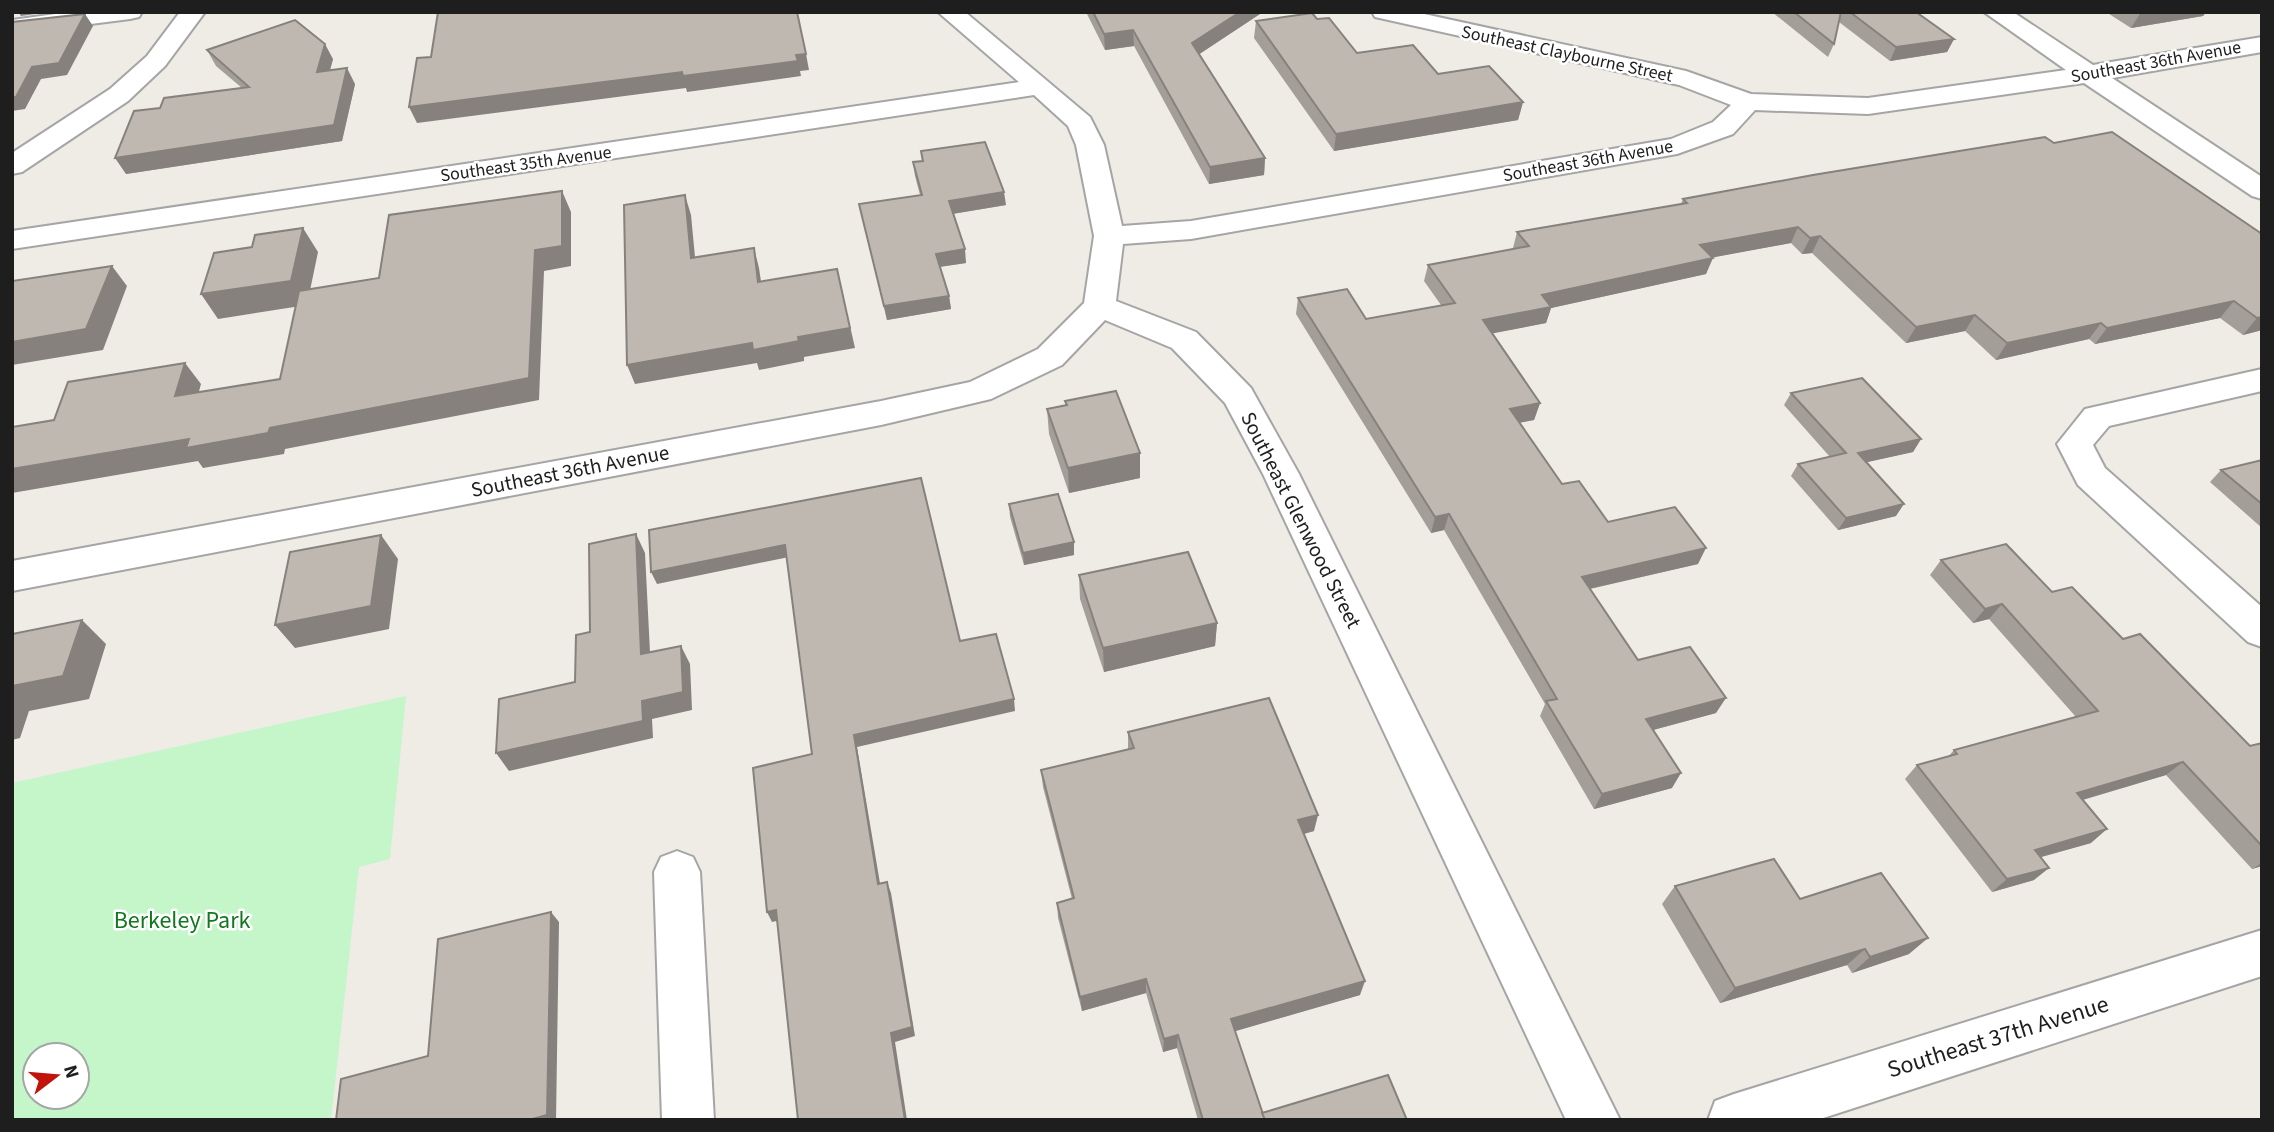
<svg xmlns="http://www.w3.org/2000/svg" width="2274" height="1132" font-family="'Source Sans 3',sans-serif">
	<style>
		.park { fill: #c4f6ca; fill-rule: evenodd }
		.lines { fill: none; stroke-linecap: round; stroke-linejoin: round }
		.street-casing { stroke: #a5a5a5; stroke-width: 4 }
		.street { fill: #fff; fill-rule: evenodd }
		.wall { fill: #a49e98 }
		.shaded-wall { fill: #86817c }
		.building { fill: #bfb8b1; stroke: #86817c; stroke-width: 2 }
		.labels { text-anchor: middle; dominant-baseline: central; stroke-width: 5; stroke-linejoin: round; paint-order: stroke }
		.far-street-label { font-size: 18px; fill: #1e1e1e; stroke: #fff }
		.street-label { font-size: 21px; fill: #1e1e1e; stroke: #fff }
		.near-park-label { font-size: 24px; fill: #12771e; stroke: #fff }
		.near-street-label { font-size: 24px; fill: #1e1e1e; stroke: #fff }
	</style>
	<rect width="100%" height="100%" fill="#eeece5"/>
	<path class="park" d="M406,696L390,859L359,867L331,1120H12V783ZM35,1055H77V1097H35Z"/>
	<g class="lines">
		<g class="street-casing">
			<g id="street">
				<polygon points="70,12 142,12 139,17 130,19 12,34 12,20"/>
				<polygon points="180,12 205,12 165,66 128,101 22,172 12,174 12,153 110,89 147,56"/>
				<polygon points="938,12 965,12 1090,117 1104,145 1122,226 1191,221 1671,139 1713,122 1731,105 1679,85 1375,17 1372,12 1415,12 1686,71 1751,94 1868,98 2066,70 1984,12 2013,12 2093,65 2262,37 2262,52 2112,78 2262,177 2262,199 2252,196 2084,83 1868,114 1755,110 1733,134 1677,154 1191,239 1123,244 1116,301 1196,332 1251,388 1299,474 1620,1120 1566,1120 1263,474 1225,403 1172,348 1105,320 1062,365 991,399 881,425 12,591 12,561 881,401 970,382 1038,349 1084,303 1094,236 1076,145 1068,126 1034,95 12,249 12,231 1019,82"/>
				<polygon points="2262,369 2262,391 2109,426 2093,445 2105,468 2262,607 2262,647 2248,642 2078,485 2057,444 2085,409"/>
				<polygon points="677,851 693,857 700,872 714,1120 662,1120 654,872 661,857"/>
				<polygon points="2262,930 2262,976 1817,1120 1708,1120 1715,1101 1734,1094"/>
			</g>
		</g>
		<use href="#street" class="street"/>
	</g>
	<g class="wall">
		<polygon points="1086,12 1263,12 1199,54 1265,158 1264,175 1209,184 1134,46 1105,50"/>
		<polygon points="1772,12 1916,12 1954,39 1947,52 1890,61 1839,22 1834,44 1828,57"/>
		<polygon points="2106,12 2206,12 2203,16 2131,28"/>
		<polygon points="1317,19 1357,53 1438,74 1523,102 1518,120 1334,151 1254,38 1256,21"/>
		<polygon points="207,50 333,59 330,70 355,84 342,141 126,174 160,108 242,88 216,66"/>
		<polygon points="2054,143 2262,234 2262,330 2243,335 2220,318 2095,344 2089,339 1996,360 1965,331 1906,343 1812,253 1802,254 1791,243 1712,257 1706,274 1551,308 1546,323 1493,333 1540,403 1534,420 1519,423 1562,484 1608,522 1698,564 1590,589 1638,660 1716,713 1653,730 1672,788 1594,809 1540,716 1545,704 1444,530 1431,533 1296,314 1298,298 1366,319 1441,305 1424,281 1428,265 1514,249 1513,248 1517,232 1681,204 1683,199"/>
		<polygon points="921,151 1006,205 953,214 966,263 940,267 949,296 951,309 887,320 859,204 920,195 915,176 913,162 922,161"/>
		<polygon points="1791,393 1921,439 1913,452 1866,462 1896,516 1838,530 1791,476 1798,464 1830,457 1784,405"/>
		<polygon points="1065,401 1140,453 1140,478 1069,493 1049,434 1047,409 1065,406"/>
		<polygon points="2262,460 2262,528 2210,482 2221,470"/>
		<polygon points="1009,504 1074,555 1024,565 1010,517"/>
		<polygon points="1941,560 2052,592 2123,639 2250,746 2262,743 2262,866 2252,869 2166,775 2083,800 2091,843 2041,857 2034,880 1992,892 1905,779 1917,765 1948,757 1954,750 2076,717 1989,619 1973,623 1930,575"/>
		<polygon points="1079,575 1217,623 1215,646 1104,672 1080,599"/>
		<polygon points="1128,732 1314,831 1304,834 1360,995 1235,1031 1262,1113 1407,1120 1198,1120 1177,1048 1163,1052 1146,993 1082,1011 1058,918 1057,903 1072,899 1043,787 1041,770 1128,749"/>
		<polygon points="1675,886 1800,899 1909,954 1852,973 1847,965 1720,1003 1662,904"/>
	</g>
	<g class="shaded-wall">
		<polygon points="18,12 49,12 21,16"/>
		<polygon points="1240,12 1263,12 1192,59 1192,43"/>
		<polygon points="2141,12 2206,12 2203,16 2131,28"/>
		<polygon points="85,14 93,26 67,75 41,79 25,109 12,111 12,97 32,67"/>
		<polygon points="1133,30 1134,46 1105,50 1104,34"/>
		<polygon points="1954,39 1947,52 1890,61 1896,47"/>
		<polygon points="325,44 333,59 325,88 317,72"/>
		<polygon points="806,54 809,70 800,71 801,76 687,92 686,88 417,123 409,107 682,72"/>
		<polygon points="347,68 355,84 342,141 126,174 115,158"/>
		<polygon points="1523,102 1518,120 1334,151 1336,134"/>
		<polygon points="1265,158 1264,175 1209,184 1210,167"/>
		<polygon points="562,191 571,212 571,266 544,271 539,400 285,449 284,454 203,468 198,461 12,493 12,469 189,439 270,428 535,250"/>
		<polygon points="1004,192 1006,205 951,214 949,201"/>
		<polygon points="685,195 691,215 697,278 691,258"/>
		<polygon points="1798,227 1791,243 1694,261 1700,245"/>
		<polygon points="303,228 318,252 307,305 218,319 201,294"/>
		<polygon points="1820,236 1812,253 1802,254 1810,238"/>
		<polygon points="754,248 759,268 764,302 758,282"/>
		<polygon points="965,249 966,263 938,267 936,254"/>
		<polygon points="1713,258 1706,274 1551,308 1546,323 1479,336 1483,320 1542,295"/>
		<polygon points="112,266 127,286 103,350 12,365 12,342"/>
		<polygon points="837,269 855,348 804,357 804,361 759,370 757,363 635,384 627,365 752,343 798,337"/>
		<polygon points="949,296 951,309 887,320 884,306"/>
		<polygon points="2234,301 2220,318 2095,344 2107,328"/>
		<polygon points="1975,315 1965,331 1906,343 1916,327"/>
		<polygon points="2262,317 2262,330 2243,335 2257,318"/>
		<polygon points="2101,323 2089,339 1996,360 2007,343"/>
		<polygon points="185,363 201,384 192,417 175,396"/>
		<polygon points="1540,403 1534,420 1505,425 1510,409"/>
		<polygon points="1921,439 1913,452 1850,466 1858,453"/>
		<polygon points="1140,453 1140,478 1069,493 1068,468"/>
		<polygon points="1904,504 1896,516 1838,530 1846,518"/>
		<polygon points="1449,514 1444,530 1431,533 1435,517"/>
		<polygon points="636,534 645,553 651,672 641,654"/>
		<polygon points="381,535 398,559 389,629 295,648 275,625"/>
		<polygon points="1074,542 1074,555 1024,565 1023,553"/>
		<polygon points="785,545 789,557 657,584 651,572"/>
		<polygon points="1706,548 1698,564 1575,592 1582,577"/>
		<polygon points="2002,604 1989,619 1973,623 1985,609"/>
		<polygon points="82,620 106,644 89,699 29,711 20,738 12,740 12,686"/>
		<polygon points="1217,623 1215,646 1104,672 1103,648"/>
		<polygon points="681,646 690,664 692,710 652,719 653,738 509,771 496,753 642,701"/>
		<polygon points="1726,698 1716,713 1638,734 1646,719"/>
		<polygon points="1014,699 1015,711 857,747 882,895 878,884 854,735"/>
		<polygon points="2183,762 2166,775 2061,806 2077,793"/>
		<polygon points="1681,773 1672,788 1594,809 1602,794"/>
		<polygon points="1318,815 1314,831 1295,836 1298,820"/>
		<polygon points="2107,829 2091,843 2020,863 2035,850"/>
		<polygon points="2262,863 2262,866 2252,869"/>
		<polygon points="2049,868 2034,880 1992,892 2007,879"/>
		<polygon points="887,882 891,893 915,1036 895,1042 907,1120 905,1120 891,1033"/>
		<polygon points="776,910 781,920 772,922 767,912"/>
		<polygon points="551,912 559,922 556,1120 529,1120"/>
		<polygon points="1928,938 1909,954 1852,973 1870,957"/>
		<polygon points="1865,949 1847,965 1720,1003 1735,988"/>
		<polygon points="1146,979 1146,993 1082,1011 1080,997"/>
		<polygon points="1365,981 1360,995 1229,1033 1231,1019"/>
		<polygon points="1178,1035 1177,1048 1163,1052 1164,1039"/>
	</g>
	<g class="building">
		<polygon points="438,12 797,12 806,54 796,55 798,61 683,76 682,72 409,107 417,58 431,57"/>
		<polygon points="1093,12 1240,12 1192,43 1265,158 1210,167 1133,30 1104,34"/>
		<polygon points="1794,12 1841,12 1834,44"/>
		<polygon points="1850,12 1916,12 1954,39 1896,47"/>
		<polygon points="1312,13 1317,19 1329,18 1357,53 1413,45 1438,74 1489,66 1523,102 1336,134 1256,21"/>
		<polygon points="85,14 59,63 32,67 16,97 12,97 12,22"/>
		<polygon points="295,20 325,44 317,72 347,68 334,125 115,158 134,111 160,108 164,98 249,87 207,50"/>
		<polygon points="2112,132 2262,234 2262,317 2257,318 2234,301 2107,328 2101,323 2007,343 1975,315 1916,327 1820,236 1810,238 1798,227 1700,245 1713,258 1542,295 1551,307 1483,320 1540,403 1510,409 1562,484 1579,481 1608,522 1675,507 1706,548 1582,577 1638,660 1690,647 1726,698 1646,719 1681,773 1602,794 1546,701 1557,699 1449,514 1435,517 1298,298 1347,289 1366,319 1455,303 1428,265 1529,246 1517,232 1687,203 1683,199 1813,175 2045,137 2054,143"/>
		<polygon points="985,142 1004,192 949,201 965,249 936,254 949,296 884,306 859,204 922,195 913,162 923,161 921,151"/>
		<polygon points="562,191 562,246 535,250 529,378 270,428 268,433 186,448 189,439 12,469 12,427 54,420 68,382 185,363 175,396 280,379 299,291 379,278 389,215"/>
		<polygon points="685,195 691,258 754,248 758,282 837,269 850,328 798,337 799,341 753,350 752,343 627,365 624,205"/>
		<polygon points="303,228 291,281 201,294 214,253 252,247 255,235"/>
		<polygon points="112,266 86,329 12,342 12,281"/>
		<polygon points="1862,378 1921,439 1858,453 1904,504 1846,518 1798,464 1846,453 1791,393"/>
		<polygon points="1116,391 1140,453 1068,468 1047,409 1067,405 1065,401"/>
		<polygon points="2262,460 2262,504 2221,470"/>
		<polygon points="921,478 960,641 996,634 1014,699 854,735 878,884 887,882 912,1027 891,1033 905,1120 798,1120 776,910 767,912 753,768 812,754 785,545 651,572 649,530"/>
		<polygon points="1058,494 1074,542 1023,553 1009,504"/>
		<polygon points="636,534 641,654 681,646 683,692 642,701 643,721 496,753 499,699 575,682 576,635 590,632 589,544"/>
		<polygon points="381,535 371,606 275,625 290,552"/>
		<polygon points="2006,544 2052,592 2072,587 2123,639 2140,634 2250,746 2262,743 2262,846 2183,762 2077,793 2107,829 2035,850 2049,868 2007,879 1917,765 1957,754 1954,750 2098,711 2002,604 1985,609 1941,560"/>
		<polygon points="1188,552 1217,623 1103,648 1079,575"/>
		<polygon points="82,620 63,676 12,686 12,634"/>
		<polygon points="1269,698 1318,815 1298,820 1365,981 1231,1019 1265,1120 1203,1120 1178,1035 1164,1039 1146,979 1080,997 1057,903 1074,898 1041,770 1134,748 1128,732"/>
		<polygon points="1774,859 1800,899 1881,873 1928,938 1870,957 1865,949 1735,988 1675,886"/>
		<polygon points="551,912 547,1115 529,1120 336,1120 341,1079 428,1056 438,939"/>
		<polygon points="1388,1075 1407,1120 1265,1120 1262,1113"/>
	</g>
	<g class="labels">
		<g class="far-street-label">
			<text transform="translate(1567 54) rotate(12)">Southeast Claybourne Street</text>
			<text transform="translate(2156 62) rotate(-10)">Southeast 36th Avenue</text>
			<text transform="translate(1588 161) rotate(-10)">Southeast 36th Avenue</text>
			<text transform="translate(526 164) rotate(-8)">Southeast 35th Avenue</text>
		</g>
		<g class="street-label">
			<text transform="translate(570 471) rotate(-11)">Southeast 36th Avenue</text>
			<text transform="translate(1301 520) rotate(63)">Southeast Glenwood Street</text>
		</g>
		<g class="near-park-label">
			<text x="182" y="920">Berkeley Park</text>
		</g>
		<g class="near-street-label">
			<text transform="translate(1998 1037) rotate(-17)">Southeast 37th Avenue</text>
		</g>
	</g>
	<rect width="2274" height="1132" fill="none" stroke="#1e1e1e" stroke-width="28"/>
	<g transform="translate(56 1076) rotate(74)"><circle r="33" fill="#ffffff" stroke="#a5a5a5" stroke-width="2"/>
	<path d="M0-5L12 26L0 18L-12 26Z" fill="#c1130b"/>
	<text y="-10" font-size="19" font-weight="bold" text-anchor="middle" fill="#1e1e1e">N</text>
	</g>
</svg>
